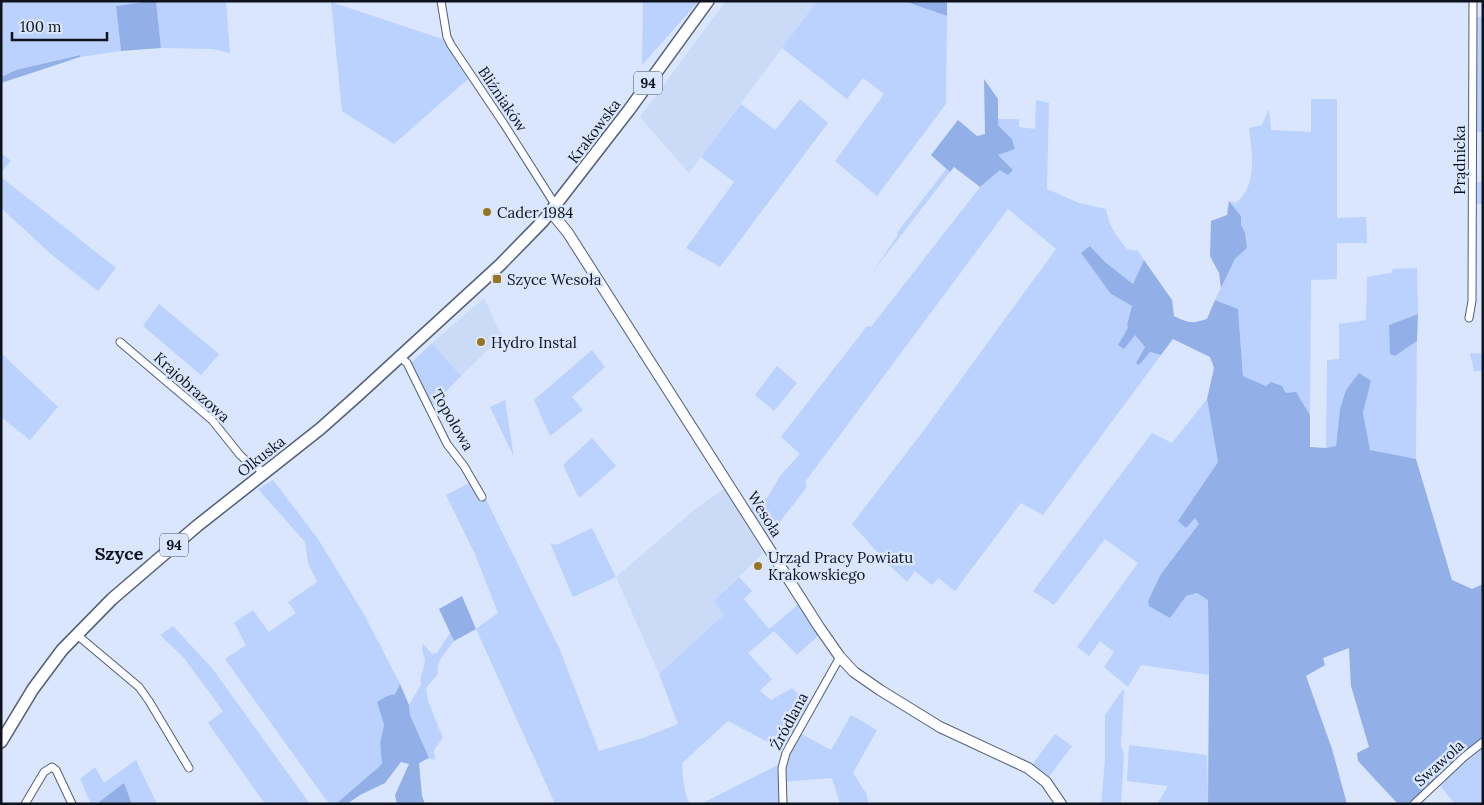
<svg xmlns="http://www.w3.org/2000/svg" width="1484" height="805" font-family="Lora,serif">
	<style>
		.built { fill: #cadaf7 }
		.green { fill: #bbd2fe }
		.forest { fill: #92afe8 }
		.lines { fill: none; stroke-linecap: round; stroke-linejoin: round }
		.street-casing { stroke: #525f79; stroke-width: 9 }
		.secondary-casing { stroke: #525f79; stroke-width: 12 }
		.primary-casing { stroke: #525f79; stroke-width: 14 }
		.street { stroke: #fff; stroke-width: 7 }
		.secondary { stroke: #fff; stroke-width: 10 }
		.primary { stroke: #fff; stroke-width: 11 }
		.poi-dot { fill: #99741f; stroke: #d9e6fe; stroke-width: 2 }
		.labels { text-anchor: middle; dominant-baseline: central; stroke-width: 5; stroke-linejoin: round; paint-order: stroke }
		.shield { fill: #d9e6fe; stroke: #4b5260; stroke-width: 1 }
		.shield-label { font-size: 14px; font-weight: bold; fill: #0e131d }
		.street-label { font-size: 15px; fill: #0e131d; stroke: #d9e6fe }
		.poi-label { font-size: 15px; fill: #0e131d; stroke: #d9e6fe; text-anchor: start }
		.quarter-label { font-size: 18px; font-weight: bold; fill: #0e131d; stroke: #d9e6fe }
	</style>
	<rect width="100%" height="100%" fill="#d9e6fe"/>
	<g class="built">
		<polygon points="726,1 817,1 689,173 640,117"/>
		<polygon points="484,298 502,336 461,376 432,343"/>
		<polygon points="725,488 766,550 714,601 725,615 659,674 616,577 693,511"/>
	</g>
	<g class="green">
		<polygon points="1,1 150,1 116,6 121,51 80,57 79,55 16,70 1,77"/>
		<polygon points="156,1 226,1 230,53 213,49 161,48"/>
		<polygon points="643,1 699,1 642,65"/>
		<polygon points="817,1 904,1 947,16 946,104 877,196 835,161 884,94 863,78 847,99 782,48"/>
		<polygon points="331,2 442,39 468,79 394,144 342,111"/>
		<polygon points="1476,17 1483,17 1483,132 1475,132"/>
		<polygon points="800,99 828,123 720,267 686,248 734,182 701,157 741,104 775,130"/>
		<path d="M1311,99H1337V218L1366,217L1367,243H1337V279L1311,280L1310,415L1304,408L1303,402L1243,376L1238,309L1215,300L1235,259L1247,248L1245,232L1241,225V216L1229,201L1236,203C1258,185 1252,153 1249,128L1262,125L1269,109L1271,130L1311,132Z"/>
		<path d="M1036,100L1049,103L1047,189L1079,203L1106,209C1110,228 1115,234 1127,249L1138,251L1144,260L1133,284L1105,262L1090,246L1111,294L1132,306L1127,325L1145,347L1136,363L1150,352L1161,355L1043,515L1021,503L955,591L938,578L932,585L915,571L907,582L887,563L852,524L924,430L1056,249L1008,209L805,482L807,487L768,537L750,509L768,497L780,476L800,454L781,437L783,434L867,326L871,327L980,187L1000,170L1013,171L997,155L1015,149L1012,139L998,125V119H1019V127L1035,129Z"/>
		<polygon points="1,153 11,161 1,172"/>
		<polygon points="946,169 950,172 871,274 898,235 897,233"/>
		<polygon points="1,177 116,268 98,291 52,255 1,208"/>
		<rect x="1475" y="182" width="8" height="22"/>
		<polygon points="1417,268 1418,314 1389,325 1395,356 1417,341 1416,459 1370,451 1363,413 1371,381 1340,409 1336,447 1326,448 1327,360 1339,359 1339,324 1366,320 1367,277 1391,273 1393,269"/>
		<polygon points="159,304 219,354 201,375 143,326"/>
		<polygon points="432,343 461,376 432,406 411,363"/>
		<polygon points="592,350 605,367 572,397 583,410 550,436 534,400"/>
		<polygon points="1,353 58,407 30,440 1,417"/>
		<polygon points="1470,353 1483,354 1483,371 1474,371"/>
		<polygon points="777,366 797,383 774,411 755,395"/>
		<polygon points="1207,399 1218,462 1179,521 1195,518 1200,524 1161,574 1186,596 1197,593 1208,599 1209,675 1141,665 1128,687 1104,667 1114,652 1100,641 1089,656 1077,647 1138,563 1105,539 1054,605 1033,591 1152,433 1172,443"/>
		<polygon points="505,400 514,457 490,407"/>
		<polygon points="592,438 616,466 579,498 563,465"/>
		<polygon points="273,480 318,539 365,616 400,684 395,694 387,696 377,702 384,725 380,743 382,764 336,804 329,804 225,659 246,645 234,623 253,610 269,632 296,613 288,602 317,582 308,563 305,542 258,489"/>
		<path d="M471,482L479,485L560,650L599,751L643,738L678,724L659,674L724,615L714,601L739,577L752,591L744,599L769,629L800,603L820,634L797,655L774,631L748,653L772,679L760,691L771,700L792,688L810,706L796,731L831,750L851,715L877,730L853,773L866,793L869,804H840L832,778L781,782L782,804H701L780,764L786,747L779,748L728,721L682,763C683,775 683,793 690,804H555L476,629L498,613L474,552L446,495Z"/>
		<polygon points="592,528 616,577 573,597 550,543 556,545"/>
		<polygon points="173,626 212,668 310,804 265,804 208,723 223,711 184,658 160,635"/>
		<path d="M450,633L454,641C447,651 435,662 438,674L426,688L428,701L443,738L434,750L435,760L429,758L410,715L409,705L421,685C419,675 425,669 425,660C424,654 421,650 423,644L432,654L437,653Z"/>
		<polygon points="1124,688 1121,745 1124,754 1121,804 1101,804 1105,760 1105,715"/>
		<polygon points="1055,734 1072,746 1048,778 1032,765"/>
		<polygon points="1129,745 1207,755 1208,804 1157,804 1168,786 1127,781"/>
		<polygon points="1483,747 1483,804 1455,804 1439,784"/>
		<polygon points="136,760 157,804 132,804 124,783 99,802 100,804 91,804 80,779 95,767 104,783"/>
	</g>
	<g class="forest">
		<polygon points="150,1 156,1 161,48 121,51 116,6"/>
		<polygon points="904,1 947,1 947,16"/>
		<polygon points="80,55 80,57 1,83 1,77 16,70"/>
		<polygon points="984,79 998,99 998,125 1012,139 1015,149 998,155 1013,170 1008,175 1000,170 980,187 954,167 950,172 931,155 958,120 977,136 985,134"/>
		<polygon points="1229,201 1241,216 1241,225 1245,232 1247,248 1235,259 1221,288 1219,273 1210,256 1211,221 1227,215"/>
		<path d="M1090,246L1105,262L1133,284L1144,260L1172,300L1174,316C1188,323 1192,324 1207,319L1215,300L1238,309L1243,376L1266,386L1271,382L1282,386L1286,393L1296,392L1310,415V447L1326,448L1336,446L1340,409L1346,390L1359,373L1371,381L1363,413L1370,450L1416,459L1452,580L1472,589L1483,584V740L1460,757L1408,804H1398L1358,761L1357,753L1369,747L1351,686L1349,648L1323,658L1325,665L1306,676L1332,749L1347,804H1208L1209,675L1208,600L1197,593L1186,596L1170,618L1149,606L1148,601L1161,574L1199,524L1195,518L1186,528L1178,521L1218,462L1207,399L1214,368L1210,357L1173,339L1161,355L1150,352L1139,365L1136,363L1145,347L1135,335L1124,349L1118,345L1128,328L1127,325L1132,306L1111,294L1081,253Z"/>
		<polygon points="1418,314 1417,341 1395,356 1390,354 1389,325"/>
		<polygon points="462,596 476,629 454,641 439,609"/>
		<polygon points="400,684 409,705 410,715 429,758 419,763 422,796 425,804 397,804 395,795 409,764 401,762 385,783 360,795 347,804 336,804 382,764 380,743 384,725 377,702 387,696 395,694"/>
		<polygon points="124,783 132,804 100,804 99,802"/>
	</g>
	<g class="lines">
		<g class="street-casing">
			<g id="street">
				<polyline points="441,1 447,37 451,45 504,124 556,206"/>
				<polyline points="1469,318 1472,301 1473,1"/>
				<polyline points="120,342 212,420 240,455 250,464 256,465 263,474"/>
				<polyline points="400,357 407,363 447,444 464,466 482,497"/>
				<polyline points="76,634 139,687 149,701 189,768"/>
				<polyline points="25,804 44,772 52,767 56,770 72,804"/>
				<polyline points="783,804 782,768 786,753 840,657"/>
				<polyline points="1414,804 1464,757 1483,742"/>
			</g>
		</g>
		<g class="secondary-casing">
			<polyline id="secondary" points="551,212 568,233 819,627 840,657 854,672 880,690 940,727 1028,768 1046,782 1061,804"/>
		</g>
		<g class="primary-casing">
			<polyline id="primary" points="1,742 33,689 62,650 112,599 197,526 320,429 356,397 500,265 543,221 629,110 708,1"/>
		</g>
		<use href="#street" class="street"/>
		<use href="#secondary" class="secondary"/>
		<use href="#primary" class="primary"/>
	</g>
	<g class="poi-dot">
		<circle cx="487" cy="212" r="5"/>
		<rect x="492" y="274" width="10" height="10" rx="2.5"/>
		<circle cx="481" cy="342" r="5"/>
		<circle cx="758" cy="566" r="5"/>
	</g>
	<g class="labels">
		<g class="shield">
			<rect x="634" y="71.5" width="28" height="23" rx="4"/>
			<rect x="160" y="533.5" width="28" height="23" rx="4"/>
		</g>
		<g class="shield-label">
			<text x="648" y="83">94</text>
			<text x="174" y="545">94</text>
		</g>
		<g class="street-label">
			<text transform="translate(503 99) rotate(56)">Bliźniaków</text>
			<text transform="translate(594 131) rotate(-53)">Krakowska</text>
			<text transform="translate(1459 160) rotate(-90)">Prądnicka</text>
			<text transform="translate(192 387) rotate(42)">Krajobrazowa</text>
			<text transform="translate(453 420) rotate(60)">Topolowa</text>
			<text transform="translate(261 456) rotate(-38)">Olkuska</text>
			<text transform="translate(765 514) rotate(58)">Wesoła</text>
			<text transform="translate(789 721) rotate(-62)">Źródlana</text>
			<text transform="translate(1439 763) rotate(-42)">Swawola</text>
		</g>
		<g class="poi-label">
			<text x="497" y="212">Cader 1984</text>
			<text x="507" y="279">Szyce Wesoła</text>
			<text x="491" y="342">Hydro Instal</text>
			<text x="768" y="557">Urząd Pracy Powiatu<tspan x="768" dy="17">Krakowskiego</tspan></text>
		</g>
		<g class="quarter-label">
			<text x="119" y="553">Szyce</text>
		</g>
	</g>
	<rect width="1484" height="805" fill="none" stroke="#0e131d" stroke-width="5"/>
	<path d="M12 32v8h95v-8" fill="none" stroke="#0e131d" stroke-width="2.5"/>
	<text x="20" y="32" font-size="15" fill="#0e131d" stroke="#d9e6fe" stroke-width="4" paint-order="stroke">100 m</text>
</svg>
